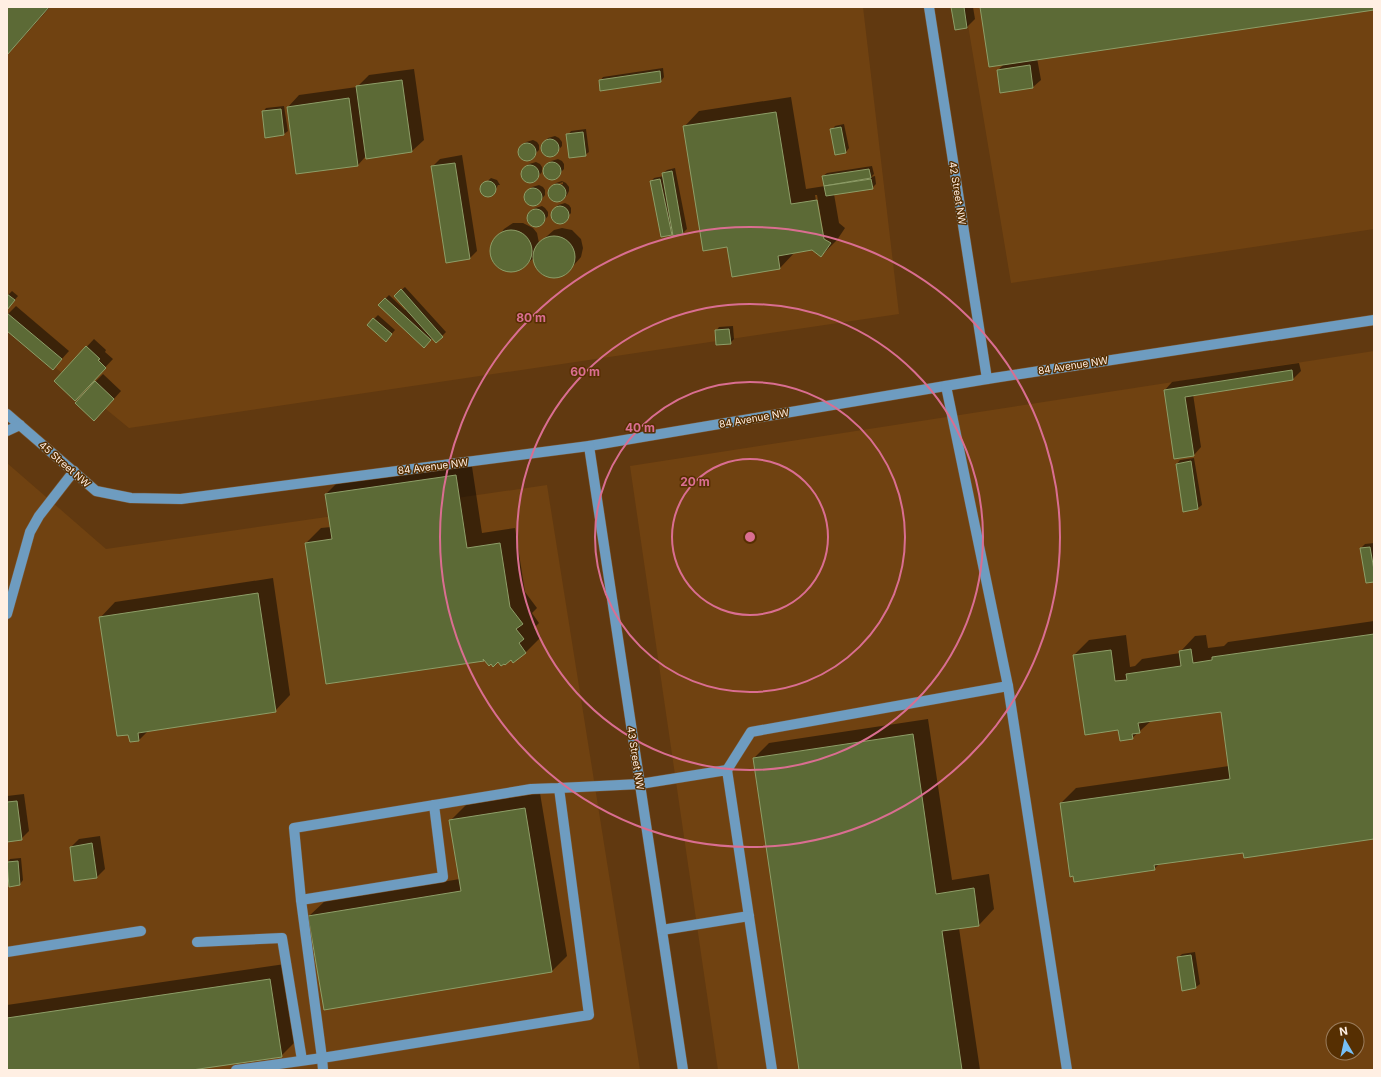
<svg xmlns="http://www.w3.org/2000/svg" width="1381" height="1077" font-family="Inter,sans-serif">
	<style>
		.built { fill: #704211; fill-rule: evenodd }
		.shadow { fill: #0007; fill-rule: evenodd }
		.building { fill: #5c6a36; stroke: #8e9e68 }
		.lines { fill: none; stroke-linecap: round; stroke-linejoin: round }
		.minor-casing { stroke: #7a5632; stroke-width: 11 }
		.minor { stroke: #6e9cc0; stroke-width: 10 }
		.ring { fill: none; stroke: #da6e91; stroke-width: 2 }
		.labels { text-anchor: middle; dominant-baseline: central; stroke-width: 3; stroke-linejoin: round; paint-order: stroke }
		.street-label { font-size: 10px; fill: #ffefe3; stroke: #562f02 }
		.centre { fill: #da6e91; stroke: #562f02; stroke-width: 2 }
		.ring-label { font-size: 12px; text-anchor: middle; font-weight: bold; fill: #da6e91; stroke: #562f02; stroke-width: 3; stroke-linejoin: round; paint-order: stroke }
	</style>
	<rect width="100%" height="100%" fill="#613910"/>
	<g class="built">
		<polygon points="7,7 863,7 899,314 129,428 7,328"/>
		<polygon points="965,7 1374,7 1374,229 1011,283"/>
		<path d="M1374,351V1070H718L630,466ZM1333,1029H1357V1053H1333Z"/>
		<polygon points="7,463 106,549 547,485 640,1070 7,1070"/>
	</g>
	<g class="shadow">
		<polygon points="7,7 50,7 7,55"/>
		<polygon points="952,7 973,7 975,19 967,27 956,29"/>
		<polygon points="981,7 1374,7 1374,9 1037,58 1041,80 1033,87 998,70 1005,63"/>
		<polygon points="663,68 664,77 661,81 600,81 603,77"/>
		<polygon points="414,69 424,140 412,151 367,158 366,156 358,165 297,173 288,107 299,95 357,87 369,75"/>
		<path d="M791,97L806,189L825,186L823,176L827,173L872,166L874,174L871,177L875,176L876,184L872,188L834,194L839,223L845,228L837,240L821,256L812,249L795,252L780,268L728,246L684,127L699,111ZM815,195H817L824,236H822Z"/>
		<polygon points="284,106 288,131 284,134 263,112 266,108"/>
		<polygon points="844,124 849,148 846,152 832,130 835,126"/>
		<polygon points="586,129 589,152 585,155 568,135 571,131"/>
		<polygon points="555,136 559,138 562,142 562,146 553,156 547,156 543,153 542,147 548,138"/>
		<polygon points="533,140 537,142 539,145 539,150 530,159 525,160 520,156 519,151 526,142"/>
		<polygon points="462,155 477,251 469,259 432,167 440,159"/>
		<polygon points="558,159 562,161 564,164 564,169 555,178 550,179 545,175 545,170 551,161"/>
		<polygon points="536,162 540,164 542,167 542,172 534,181 528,181 524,178 522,173 529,164"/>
		<polygon points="675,168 687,229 683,233 674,235 673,232 671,234 651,182 654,178 664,176 663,173 667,170"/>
		<polygon points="491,178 497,180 500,185 498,185 493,195 488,196 484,195 481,190 482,186"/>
		<polygon points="562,181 566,183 569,187 569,191 567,195 560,201 555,201 550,197 549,192 552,187 563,184 563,182 554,185 556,183"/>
		<polygon points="539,185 543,187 545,190 545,195 539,202 531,205 526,201 525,196 532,187"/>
		<polygon points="565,203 569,205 571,208 571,213 563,222 557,223 553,219 552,214 558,205"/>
		<polygon points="542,206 545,208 548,212 548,216 542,223 533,226 529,222 528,217 535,208"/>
		<polygon points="513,223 523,223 533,228 537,233 539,243 554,230 562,228 572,230 581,239 583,248 581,257 566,274 556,278 547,277 540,273 536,267 534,258 520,269 514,272 507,271 497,267 493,261 491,254 492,244 504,229"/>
		<polygon points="405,287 446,332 436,342 432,338 424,346 379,305 389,295 405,310 406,309 399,292"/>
		<polygon points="12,291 18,296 7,309 7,296"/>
		<polygon points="16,306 69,351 60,361 7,330 7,315"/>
		<polygon points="378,315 395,330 389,337 368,325"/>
		<polygon points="733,326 734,339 730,343 716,331 719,327"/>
		<polygon points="94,339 106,350 105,352 113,359 82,392 55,381"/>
		<polygon points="1299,363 1301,371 1293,379 1193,394 1201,447 1194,455 1165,390 1172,382"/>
		<polygon points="103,374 121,391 102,412 95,382"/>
		<polygon points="1194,458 1202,505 1198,508 1184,510 1177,464 1180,460"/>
		<polygon points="471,460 482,533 515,528 525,592 537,608 532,613 539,623 534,628 541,637 526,652 513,662 511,659 504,662 484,659 483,660 306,543 321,528 331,527 326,494 341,479"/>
		<polygon points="1374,543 1374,581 1361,548 1365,544"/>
		<polygon points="273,578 290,695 275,711 149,730 139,740 130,741 100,618 115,602"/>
		<polygon points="1374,621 1374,838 1244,852 1160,863 1154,869 1061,803 1076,788 1229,766 1222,711 1151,721 1132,738 1119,729 1074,655 1089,640 1126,635 1130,667 1135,666 1142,659 1180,653 1180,652 1195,636 1206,635 1208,648 1224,646 1228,642"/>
		<polygon points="928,719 952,880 989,874 994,909 979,925 959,928 980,1070 800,1070 754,758 769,743"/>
		<polygon points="540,793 567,956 552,971 309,916 325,901 460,879 450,821 466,805"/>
		<polygon points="24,794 29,831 21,839 7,841 7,796"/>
		<polygon points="100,836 105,869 97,877 71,847 79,839"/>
		<polygon points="21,858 23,880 20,884 9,885 7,863 10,859"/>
		<polygon points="1195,952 1200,984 1196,987 1178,958 1182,954"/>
		<polygon points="285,964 297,1040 281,1056 185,1070 7,1070 7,1005"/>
	</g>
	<g class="building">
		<polygon points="7,7 49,7 7,55"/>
		<polygon points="951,7 964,7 967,28 955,30"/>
		<polygon points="980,7 1374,7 1374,10 989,67"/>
		<polygon points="1030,65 1033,88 1000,93 997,70"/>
		<polygon points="660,71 661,82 600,91 599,80"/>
		<polygon points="402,80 412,152 366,159 356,86"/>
		<polygon points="349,98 358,166 296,174 287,107"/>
		<polygon points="281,109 284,135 265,138 262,111"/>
		<polygon points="776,112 791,204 817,200 824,239 831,243 821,257 812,250 778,256 780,269 732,277 727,247 703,251 683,126"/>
		<polygon points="841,127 846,153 835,155 830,129"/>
		<polygon points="583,132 586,156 569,158 566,134"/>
		<circle cx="550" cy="148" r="9"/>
		<circle cx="527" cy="152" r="9"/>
		<circle cx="552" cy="171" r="9"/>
		<polygon points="455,163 470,259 446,263 431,166"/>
		<circle cx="530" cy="174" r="9"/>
		<polygon points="869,169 871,178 824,186 822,176"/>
		<polygon points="672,171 683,234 673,236 662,173"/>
		<polygon points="660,179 672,235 661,237 650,181"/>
		<polygon points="871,179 873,189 826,196 824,186"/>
		<circle cx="488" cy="189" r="8"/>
		<circle cx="557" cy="193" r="9"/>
		<circle cx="533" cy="197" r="9"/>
		<circle cx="560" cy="215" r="9"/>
		<circle cx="536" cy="218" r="9"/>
		<circle cx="511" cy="251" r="21"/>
		<circle cx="554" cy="257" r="21"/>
		<polygon points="401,289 443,337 436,343 394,296"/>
		<polygon points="7,294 15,300 7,310"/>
		<polygon points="385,298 431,340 424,348 378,305"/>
		<polygon points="7,313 62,359 53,370 7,331"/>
		<polygon points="373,318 392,334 386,342 367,325"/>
		<polygon points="729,329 731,344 716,345 715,330"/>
		<polygon points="86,346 100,359 98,360 106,368 75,401 54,381"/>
		<polygon points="1292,370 1293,380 1185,397 1194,456 1174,459 1164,390"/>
		<polygon points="95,381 114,399 94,421 75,403"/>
		<polygon points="1191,461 1198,509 1183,512 1176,464"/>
		<polygon points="456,475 467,548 500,543 510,607 523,624 516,629 524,639 519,643 526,653 513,663 511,660 505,665 504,664 501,666 498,662 493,667 491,664 489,666 483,659 484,661 326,684 305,543 332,539 325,494"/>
		<polygon points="1370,547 1374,570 1374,582 1366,583 1360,548"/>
		<polygon points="258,593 276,712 138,733 139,741 130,742 128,735 117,736 99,617"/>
		<polygon points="1374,634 1374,839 1244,858 1243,853 1154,865 1155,870 1074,882 1073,876 1070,877 1060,803 1230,779 1221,712 1138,723 1140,733 1132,734 1133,739 1120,741 1118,730 1085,735 1073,655 1111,650 1115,681 1127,680 1126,674 1181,666 1179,651 1191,649 1193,663 1212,660 1212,657"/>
		<polygon points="913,734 936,894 974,888 979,926 942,931 962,1070 799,1070 753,758"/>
		<polygon points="17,801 22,840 7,842 7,802"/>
		<polygon points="525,808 552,972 324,1010 308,916 461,891 449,820"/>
		<polygon points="92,843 97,878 74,881 70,847"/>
		<polygon points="18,861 20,885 9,887 7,862"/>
		<polygon points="1191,955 1196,988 1182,991 1177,957"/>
		<polygon points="270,979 282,1057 192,1070 7,1070 7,1018"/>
	</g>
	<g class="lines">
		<g class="minor-casing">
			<g id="minor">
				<polyline points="929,7 987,379"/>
				<polyline points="7,414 96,491 131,498 181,499 589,446 987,379 1374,320"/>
				<polyline points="7,431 20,425"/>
				<polyline points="589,446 683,1070"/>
				<polyline points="7,614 30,532 39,516 74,471"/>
				<polyline points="1008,686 1067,1070"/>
				<polyline points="727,770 751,732 1008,686 946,386"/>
				<polyline points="559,788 531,789 294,828 301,900 322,1058 589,1015 559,788 640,784 727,770 772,1070"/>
				<polyline points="301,900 443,877 434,805"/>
				<polyline points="662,930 749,916"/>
				<polyline points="197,942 282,938 302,1060"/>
				<polyline points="7,952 141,931"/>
				<polyline points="236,1070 322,1058 323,1070"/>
			</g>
		</g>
		<use href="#minor" class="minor"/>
	</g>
	<g class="ring">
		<circle cx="750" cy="537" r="78"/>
		<circle cx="750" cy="537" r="155"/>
		<circle cx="750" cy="537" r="233"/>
		<circle cx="750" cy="537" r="310"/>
	</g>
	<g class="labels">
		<g class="street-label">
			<text transform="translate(958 193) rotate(81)">42 Street NW</text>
			<text transform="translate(1073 365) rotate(-9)">84 Avenue NW</text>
			<text transform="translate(754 418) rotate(-10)">84 Avenue NW</text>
			<text transform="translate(65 464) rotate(41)">45 Street NW</text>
			<text transform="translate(433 466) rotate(-7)">84 Avenue NW</text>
			<text transform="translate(636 758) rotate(81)">43 Street NW</text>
		</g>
	</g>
	<circle cx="750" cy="537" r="6" class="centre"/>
	<g class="ring-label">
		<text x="531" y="322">80 m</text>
		<text x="585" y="376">60 m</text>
		<text x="640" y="432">40 m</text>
		<text x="695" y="486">20 m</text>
	</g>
	<rect width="1381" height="1077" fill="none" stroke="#ffefe3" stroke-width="16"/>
	<g transform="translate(1345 1041) rotate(351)"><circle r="19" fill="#562f02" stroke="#9a7c5c"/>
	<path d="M0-3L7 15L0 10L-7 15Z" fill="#76c0f7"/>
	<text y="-6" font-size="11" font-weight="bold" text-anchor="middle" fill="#ffefe3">N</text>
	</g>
</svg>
